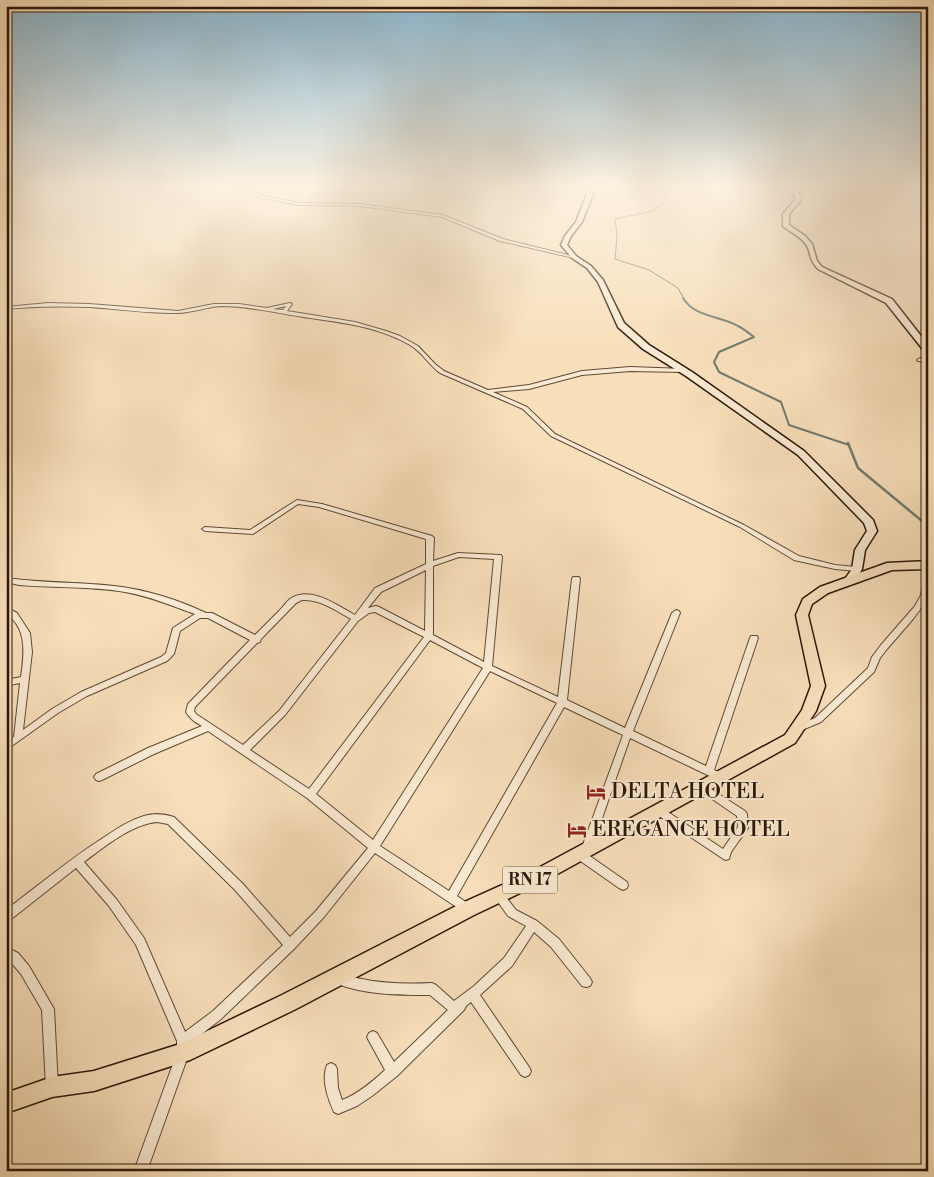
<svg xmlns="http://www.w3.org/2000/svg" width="934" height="1177" font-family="'Libre Bodoni',serif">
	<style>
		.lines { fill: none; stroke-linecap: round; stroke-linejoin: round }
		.stream-far2 { stroke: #6f7b6d; stroke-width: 1 }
		.stream-far1 { stroke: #6f7b6d; stroke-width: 2 }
		.stream { stroke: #6f7b6d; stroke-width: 2.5 }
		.street-casing { stroke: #5e4935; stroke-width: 2 }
		.secondary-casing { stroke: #2a1708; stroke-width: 3 }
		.primary-casing { stroke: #2a1708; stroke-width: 3 }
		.street { fill: #faead3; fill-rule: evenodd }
		.secondary { fill: #faead3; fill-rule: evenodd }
		.primary { fill: #f8dfbb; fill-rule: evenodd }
		.labels { text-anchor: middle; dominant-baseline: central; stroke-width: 4; stroke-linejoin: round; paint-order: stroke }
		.shield { fill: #faead3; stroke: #685645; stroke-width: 1 }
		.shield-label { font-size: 16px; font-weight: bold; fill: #2a1708 }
		.near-poi-label { font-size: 21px; fill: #2a1708; stroke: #faead3; text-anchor: start }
	</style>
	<rect width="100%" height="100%" fill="#f8dfbb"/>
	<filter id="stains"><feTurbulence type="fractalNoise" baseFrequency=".004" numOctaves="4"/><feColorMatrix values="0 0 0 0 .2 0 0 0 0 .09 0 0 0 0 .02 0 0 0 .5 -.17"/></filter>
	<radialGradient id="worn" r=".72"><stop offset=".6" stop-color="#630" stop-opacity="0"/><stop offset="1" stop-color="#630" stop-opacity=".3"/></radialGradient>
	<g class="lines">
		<polyline class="stream-far2" points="653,185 660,188 666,200 653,211 615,219 617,236 615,259 649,270 678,288 684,299"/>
		<path class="stream-far1" d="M683,298C694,317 721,316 738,326C744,329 749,333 754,337L719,352L714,362L719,372L781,402L789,425L849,445"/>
		<polyline class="stream" points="848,443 858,468 928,526"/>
		<g class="street-casing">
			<g id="street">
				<polygon points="230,185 235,185 264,196 299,203 360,204 443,215 503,239 576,257 574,258 500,241 442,217 360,206 299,205 262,198"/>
				<path d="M48,303L89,304L178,311L214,304H239L267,308L290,303L292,304L287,311L355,322L386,331L400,336L418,346L435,364L444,371L488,390L529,385L582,371L630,367L685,369L686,370L683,372L630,371L582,375L529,389L493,392L527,407L555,434L744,525L799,556L835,565L857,567L861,569L857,571L835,569L794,560L740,527L551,436L523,409L440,373C429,365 422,352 410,345C376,325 335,322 297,316C272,312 247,306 221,306C205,307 189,314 173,313C145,313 117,309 90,307C62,306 34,306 6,309V307ZM286,306L283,310L273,309Z"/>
				<polygon points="920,358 928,358 928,362 918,361 917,360"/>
				<path d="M297,500L322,504L432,536L434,538L433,561L458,553L501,555L502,557L492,666L558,697L572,579L573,577H579L580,579L567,700L625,728L672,613L676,610L679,611L680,613L633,731L706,766L750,638L751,636H757L758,638L714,770L724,774L726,777L724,780L721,781L718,780L630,738L591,850L590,853L587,854L627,882L628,885L627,888L623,890L619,888L576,858L575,855L576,852L582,851L581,850L623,735L564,707L457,896L472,906L473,909L472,912L468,914L464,912L375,853L324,917L294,949L221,1019L189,1044V1053L147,1171H134L177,1053V1041L136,945L109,906L76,868L10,920L6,922V910C39,885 71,858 106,836C118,828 130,820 144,816C154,813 165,814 174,817L243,884L290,937L316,911L368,848L307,798L208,731L154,754L102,780L99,781L96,780L94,777L96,774L148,748L202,726C195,722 190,719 186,712L188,704L250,640L208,618H200L180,631L174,654L167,661L87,696L58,713L6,750V742L14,737L20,683L6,686V680L21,677C24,655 28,628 6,614V607L17,613L30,633L32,652L23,730L52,709L81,692L161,657L166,653L173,628L195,614C172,606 149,596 125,592C90,586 54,588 19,585L6,582V578C42,583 78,582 114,586C144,589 179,600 206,613H212L255,635C263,627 271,619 279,611C283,607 286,602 290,599C310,585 337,605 355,615L375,588L426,564V539L319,507L298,504L253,534L205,531L202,529L205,527L250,530ZM459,557L494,559L484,662L433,635V566ZM426,570L425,631L379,607L376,606L368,608L381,592ZM302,600C320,599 335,610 351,619L279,711L243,745L196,714L194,711L195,707L257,643L260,642L261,639L296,603ZM375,612L424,637L309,789L250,750L285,715L358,621L369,613ZM430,640L483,668L373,840L316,794ZM490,671L557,703L449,891L380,846ZM157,822L168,824L235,890L283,945L213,1011L185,1032L144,938L117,900L84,862C104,847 132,824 157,822Z"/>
				<polygon points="925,579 928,579 928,596 922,607 913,619 887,649 880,658 874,672 821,722 802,730 799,731 796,730 795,728 796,726 815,718 868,668 872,657 881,645 915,606 921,595"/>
				<polygon points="702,783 745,811 747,814 748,828 731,852 729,859 725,860 656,814 654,811 656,808 659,807 662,808 723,849 738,827 737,816 699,790 697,787 699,784"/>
				<path d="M498,890L502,892L516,910L537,921L559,939L590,978L592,982L590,986L586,987L582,986L551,947L534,932L512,966L480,995L529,1067L531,1071L529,1075L525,1077L521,1075L471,1002L466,1006L464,1010L397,1076L372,1096L357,1106L338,1114L334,1112C328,1099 321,1079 327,1065L331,1063L335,1065L337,1069L338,1088L342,1100C358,1094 372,1082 385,1070L369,1041L367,1037L369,1033L373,1031L377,1033L394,1062L448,1010L430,995C398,995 365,995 335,983L333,979L335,975C343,972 354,978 362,979C385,984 408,984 432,983L436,985L454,1001L474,986L504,958L526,926L508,916L493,895L494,892Z"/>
				<polygon points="6,947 18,953 29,966 54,1009 58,1087 56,1091 52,1093 48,1091 46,1087 42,1010 21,974 10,961 6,958"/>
			</g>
		</g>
		<g class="secondary-casing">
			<g id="secondary">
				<path d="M573,185C581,184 589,186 593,194L582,222L571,236L567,245L576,256L591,266L603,280L624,323L649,345L692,372L804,451L873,520L877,531L865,550L862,569L855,582L851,583L845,579L852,569L855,550L867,531L864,523L798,455L686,376L643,349L618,327L598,282L587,268L572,258L561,245L565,236L576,222L587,194L586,191Z"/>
				<path d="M784,185H790L801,196V200L789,214V225L805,236L812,244L817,261L822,267L892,299L928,345V352H925L886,303L818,269C809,260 811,252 806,244C800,236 790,232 783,226V214L795,200V196Z"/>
			</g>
		</g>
		<g class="primary-casing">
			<polygon id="primary" points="928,561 928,569 892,570 828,593 812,604 808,615 825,686 816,711 795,743 541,883 474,915 296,1009 190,1060 94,1091 52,1097 6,1113 6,1093 52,1077 94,1071 180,1044 282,995 462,903 529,873 785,735 802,710 811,686 796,615 803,599 820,587 887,563"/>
		</g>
		<use href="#street" class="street"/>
		<use href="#secondary" class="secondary"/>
		<use href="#primary" class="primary"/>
	</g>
	<linearGradient id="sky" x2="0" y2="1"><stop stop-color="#8ab8d2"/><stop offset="0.53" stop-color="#fcf1e0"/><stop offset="1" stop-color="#fcf1e0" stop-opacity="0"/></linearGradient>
	<rect width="934" height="350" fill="url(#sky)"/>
	<defs>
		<g id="hotel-bare" transform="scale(1.5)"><path d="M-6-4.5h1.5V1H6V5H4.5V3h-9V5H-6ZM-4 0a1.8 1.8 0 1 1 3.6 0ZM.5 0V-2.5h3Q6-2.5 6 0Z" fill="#8f2418" stroke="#faead3" stroke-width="2.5" paint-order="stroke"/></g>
	</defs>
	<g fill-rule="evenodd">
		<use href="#hotel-bare" x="596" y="792"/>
		<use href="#hotel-bare" x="577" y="830"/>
	</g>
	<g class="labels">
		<rect class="shield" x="502.5" y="866.5" width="55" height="27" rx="4"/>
		<g class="shield-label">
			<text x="530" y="880">RN 17</text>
		</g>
		<g class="near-poi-label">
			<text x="611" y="792">DELTA HOTEL</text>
			<text x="592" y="830">EREGANCE HOTEL</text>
		</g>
	</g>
	<rect width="934" height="1177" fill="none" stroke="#f8dfbb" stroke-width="25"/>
	<rect x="8" y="8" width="919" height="1162" fill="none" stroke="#2a1708" stroke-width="2.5"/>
	<rect x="12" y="12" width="909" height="1152" fill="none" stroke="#2a1708"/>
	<rect width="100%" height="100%" filter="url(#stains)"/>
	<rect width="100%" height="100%" fill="url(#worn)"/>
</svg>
